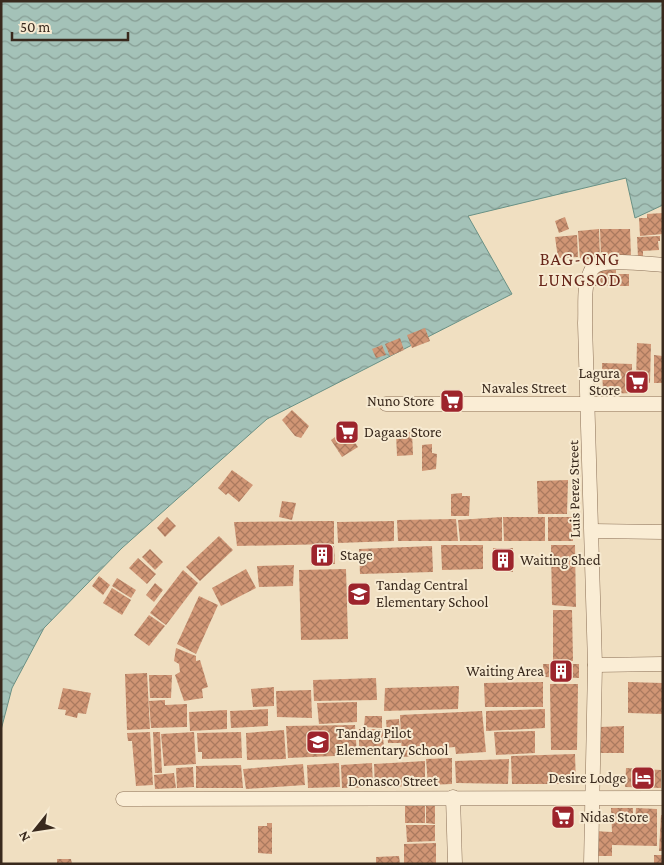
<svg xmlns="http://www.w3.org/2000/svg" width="664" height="865" font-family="'Crimson Pro',serif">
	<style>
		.water { fill: url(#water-waves); stroke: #6a9185 }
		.building { fill: url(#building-cross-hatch) }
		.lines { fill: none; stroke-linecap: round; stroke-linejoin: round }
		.minor-casing { stroke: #8b7057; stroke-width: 15 }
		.minor { stroke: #faedd5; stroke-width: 14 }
		.labels { text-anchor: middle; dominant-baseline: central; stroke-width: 4; stroke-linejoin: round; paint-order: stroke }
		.poi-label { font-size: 15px; fill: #39291d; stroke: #f7ead1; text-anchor: start }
		.street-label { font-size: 15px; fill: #39291d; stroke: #f7ead1 }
		.quarter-label { font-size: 18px; letter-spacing: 1px; fill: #68261a; stroke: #f7ead1 }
	</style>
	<defs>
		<pattern id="water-waves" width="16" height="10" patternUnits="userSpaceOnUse" patternTransform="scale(1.25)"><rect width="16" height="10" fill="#a4c2b8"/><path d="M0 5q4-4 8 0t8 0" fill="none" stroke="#879e95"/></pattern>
		<pattern id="building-cross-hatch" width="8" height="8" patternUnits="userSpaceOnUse" patternTransform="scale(1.25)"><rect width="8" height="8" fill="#d09675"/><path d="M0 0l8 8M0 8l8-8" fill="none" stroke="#aa7a5f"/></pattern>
	</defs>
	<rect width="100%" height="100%" fill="#f0dfc1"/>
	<polygon class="water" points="1,1 663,1 663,205 635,218 626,178 468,216 512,294 267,419 122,548 44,628 12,688 1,730"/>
	<g class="building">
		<polygon points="663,213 663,234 640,236 639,218 647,218 647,214"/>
		<polygon points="565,217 569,229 559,233 555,221"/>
		<polygon points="599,229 600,258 580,260 578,231"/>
		<polygon points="600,229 630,229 631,257 601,257"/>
		<polygon points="577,235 578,257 558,258 555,237"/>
		<polygon points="660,236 660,241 658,241 659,250 643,251 643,257 638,257 637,237"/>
		<polygon points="616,266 616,274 629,274 629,286 595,286 595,267"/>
		<polygon points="425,328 430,341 412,348 407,335"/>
		<polygon points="400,338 404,350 390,356 385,344"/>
		<polygon points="637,343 651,344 650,383 636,382"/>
		<polygon points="382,345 386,355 376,358 372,349"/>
		<polygon points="654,355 663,356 663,383 654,383"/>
		<polygon points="602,363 632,364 632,393 603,394"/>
		<polygon points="292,410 309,426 301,438 295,436 282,420"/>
		<polygon points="346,429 358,447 342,457 331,440"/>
		<polygon points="412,432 413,455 397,456 396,433"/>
		<polygon points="432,444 432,453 437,454 436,469 422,471 422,445"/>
		<polygon points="232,470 253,485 239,502 228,493 226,495 218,488"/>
		<polygon points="568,480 567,514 538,514 537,481"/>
		<polygon points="462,493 462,496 470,496 469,516 451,516 451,494"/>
		<polygon points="282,501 296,503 292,520 279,517"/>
		<polygon points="167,517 176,526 165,537 157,528"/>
		<polygon points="502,517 502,541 460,541 458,520"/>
		<polygon points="503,517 545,517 545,541 504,541"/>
		<rect x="548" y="517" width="25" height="24"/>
		<polygon points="456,519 458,541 398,541 397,520"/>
		<polygon points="334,521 334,544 237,546 234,522"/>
		<polygon points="394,521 394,541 338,543 337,522"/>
		<polygon points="219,536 233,550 200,581 186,567"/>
		<polygon points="441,545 483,545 483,569 442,570"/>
		<polygon points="551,545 575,545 576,607 552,605"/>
		<polygon points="334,546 335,564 311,565 310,547"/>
		<polygon points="432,546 433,572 360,574 359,549"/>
		<polygon points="493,548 513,548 513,572 493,571"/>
		<polygon points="150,549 163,562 155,570 142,557"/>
		<polygon points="138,558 156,574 147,584 129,568"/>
		<polygon points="294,565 293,586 259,587 257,566"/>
		<polygon points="246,569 256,588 221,606 212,588"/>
		<polygon points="346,569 348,639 301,640 299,570"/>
		<polygon points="183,570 198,583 166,625 150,613"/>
		<polygon points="99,576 110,585 103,595 92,586"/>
		<polygon points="117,578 136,590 131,598 112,586"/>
		<polygon points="155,583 163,590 154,602 146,595"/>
		<polygon points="112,588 131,600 122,615 103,603"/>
		<polygon points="199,596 218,605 196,654 177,644"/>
		<polygon points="553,610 572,610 573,661 553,660"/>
		<polygon points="149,615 165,626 149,646 134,635"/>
		<polygon points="176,648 196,656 196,661 200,660 208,687 202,689 203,698 184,701 175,675 180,672 179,664 174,661"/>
		<polygon points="543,664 579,664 579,678 544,677"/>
		<polygon points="147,673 150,729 127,730 125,674"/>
		<polygon points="149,675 172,675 171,698 150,698"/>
		<polygon points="376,678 377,700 314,701 313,680"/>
		<polygon points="543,682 543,707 485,707 484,683"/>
		<polygon points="628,682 663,683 663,714 628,713"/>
		<polygon points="550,684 578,684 577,750 551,750"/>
		<polygon points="459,686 458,709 384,711 385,688"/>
		<polygon points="274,687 274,706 253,707 251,689"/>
		<polygon points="63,688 91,693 86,714 78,713 77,718 65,715 66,710 58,709"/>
		<polygon points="311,690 312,718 277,717 276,691"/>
		<polygon points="165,700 165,705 187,704 187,727 151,728 149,701"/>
		<polygon points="357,702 357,722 319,724 317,703"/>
		<polygon points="268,709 268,726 231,728 230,711"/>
		<polygon points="545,709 545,728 486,731 486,711"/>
		<polygon points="227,710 227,729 190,731 189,712"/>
		<polygon points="482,711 486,752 456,754 455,747 430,749 430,755 402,757 400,715"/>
		<polygon points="365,716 382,716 382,728 364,727"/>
		<polygon points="399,719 401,743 388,743 386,720"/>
		<polygon points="355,725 357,755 288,758 286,726"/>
		<polygon points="624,726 624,753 600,753 600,727"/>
		<polygon points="359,729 383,729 384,754 359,754"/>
		<polygon points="284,730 286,759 247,760 246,733"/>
		<polygon points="535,731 535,753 496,755 494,732"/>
		<polygon points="150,732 153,785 136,786 132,741 128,741 127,733"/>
		<polygon points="153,732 160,732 162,773 155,773"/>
		<polygon points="194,732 196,764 164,766 161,734"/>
		<polygon points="241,732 242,758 202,759 202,752 198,752 197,733"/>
		<polygon points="575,754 576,784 512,784 511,756"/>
		<polygon points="452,758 452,784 428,785 426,759"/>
		<polygon points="509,759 508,784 456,783 455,761"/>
		<polygon points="425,761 425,785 375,788 374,764"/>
		<polygon points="339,763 340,787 308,788 307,765"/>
		<polygon points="372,763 373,787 342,788 341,765"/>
		<polygon points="303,764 305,785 246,789 243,769"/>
		<polygon points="241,765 243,788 196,788 196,766"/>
		<polygon points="193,767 194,787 177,788 176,768"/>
		<polygon points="626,768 661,770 661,788 625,787"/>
		<polygon points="174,773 176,788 155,789 154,775"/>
		<polygon points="426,805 435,805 435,824 426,823"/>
		<rect x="405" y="806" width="20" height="17"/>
		<polygon points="611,808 633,808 633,822 635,822 636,808 657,809 657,846 612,845 612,856 594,856 593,831 612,832"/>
		<polygon points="661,815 663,815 663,851 659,851"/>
		<polygon points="267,823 272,823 272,854 258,853 258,826 267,826"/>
		<polygon points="406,825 435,825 435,841 407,842"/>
		<polygon points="436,843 436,864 404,864 404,844"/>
		<rect x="654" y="855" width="9" height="9"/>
		<polygon points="399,856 400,864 376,864 376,857"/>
		<polygon points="57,859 71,859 72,864 57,864"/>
	</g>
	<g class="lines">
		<g class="minor-casing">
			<g id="minor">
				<polyline points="386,404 663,404"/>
				<polyline points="592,531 663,532"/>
				<polyline points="595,665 663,664"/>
				<polyline points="453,797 455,864"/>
				<polyline points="123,799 663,798"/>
				<path d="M591,864L595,665L585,323C586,308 583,287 590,273C591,270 593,267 597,265C611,259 647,264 663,265"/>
			</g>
		</g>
		<use href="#minor" class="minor"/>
	</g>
	<defs>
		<g id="supermarket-square" transform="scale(1.25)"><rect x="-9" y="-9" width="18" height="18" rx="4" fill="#9d242c" stroke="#f7ead1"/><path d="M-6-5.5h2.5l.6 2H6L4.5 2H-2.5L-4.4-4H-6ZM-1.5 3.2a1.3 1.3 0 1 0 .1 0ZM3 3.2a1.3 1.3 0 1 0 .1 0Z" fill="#fff"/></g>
		<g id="building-square" transform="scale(1.25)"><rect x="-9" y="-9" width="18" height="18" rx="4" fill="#9d242c" stroke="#f7ead1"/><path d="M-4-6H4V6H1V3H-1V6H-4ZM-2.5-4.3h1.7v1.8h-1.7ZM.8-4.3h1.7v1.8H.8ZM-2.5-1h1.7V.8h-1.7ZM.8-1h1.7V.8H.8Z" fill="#fff"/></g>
		<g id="school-square" transform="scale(1.25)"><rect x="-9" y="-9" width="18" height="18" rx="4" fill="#9d242c" stroke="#f7ead1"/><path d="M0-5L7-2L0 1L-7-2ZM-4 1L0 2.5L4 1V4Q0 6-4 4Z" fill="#fff"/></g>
		<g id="hotel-square" transform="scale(1.25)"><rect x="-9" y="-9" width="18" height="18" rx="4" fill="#9d242c" stroke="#f7ead1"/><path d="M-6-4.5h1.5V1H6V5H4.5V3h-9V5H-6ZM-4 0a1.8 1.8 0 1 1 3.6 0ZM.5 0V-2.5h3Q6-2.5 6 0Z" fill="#fff"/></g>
	</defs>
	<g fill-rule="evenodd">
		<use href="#supermarket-square" x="637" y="382"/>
		<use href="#supermarket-square" x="452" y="401"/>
		<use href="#supermarket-square" x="347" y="432"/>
		<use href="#building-square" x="322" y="555"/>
		<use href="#building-square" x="503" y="560"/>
		<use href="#school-square" x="359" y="594"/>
		<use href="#building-square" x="561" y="671"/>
		<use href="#school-square" x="318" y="742"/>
		<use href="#hotel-square" x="643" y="778"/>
		<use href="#supermarket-square" x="563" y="817"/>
	</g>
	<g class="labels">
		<g class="poi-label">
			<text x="620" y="373" text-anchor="end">Lagura<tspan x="620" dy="17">Store</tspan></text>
			<text x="434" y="401" text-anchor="end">Nuno Store</text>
			<text x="364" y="432">Dagaas Store</text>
			<text x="340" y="555">Stage</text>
			<text x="520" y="560">Waiting Shed</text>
			<text x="376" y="585">Tandag Central<tspan x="376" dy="17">Elementary School</tspan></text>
			<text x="544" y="671" text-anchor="end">Waiting Area</text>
			<text x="336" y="733">Tandag Pilot<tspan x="336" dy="17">Elementary School</tspan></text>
			<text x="626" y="778" text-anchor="end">Desire Lodge</text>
			<text x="580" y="817">Nidas Store</text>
		</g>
		<g class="street-label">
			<text x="524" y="388">Navales Street</text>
			<text transform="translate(574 489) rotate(-91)">Luis Perez Street</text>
			<text x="393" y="781">Donasco Street</text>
		</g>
		<g class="quarter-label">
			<text x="580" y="259">BAG-ONG<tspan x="580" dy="21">LUNGSOD</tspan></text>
		</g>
	</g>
	<rect width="664" height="865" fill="none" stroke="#39291d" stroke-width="5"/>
	<g transform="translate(35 830) rotate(240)" stroke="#f7ead1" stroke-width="4" paint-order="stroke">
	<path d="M0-4L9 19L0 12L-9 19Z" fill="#39291d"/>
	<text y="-8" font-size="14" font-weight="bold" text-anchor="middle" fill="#39291d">N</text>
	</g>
	<path d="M12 32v8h116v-8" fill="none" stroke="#39291d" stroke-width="2.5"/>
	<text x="20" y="32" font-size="15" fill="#39291d" stroke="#f7ead1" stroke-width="4" paint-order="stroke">50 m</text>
</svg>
